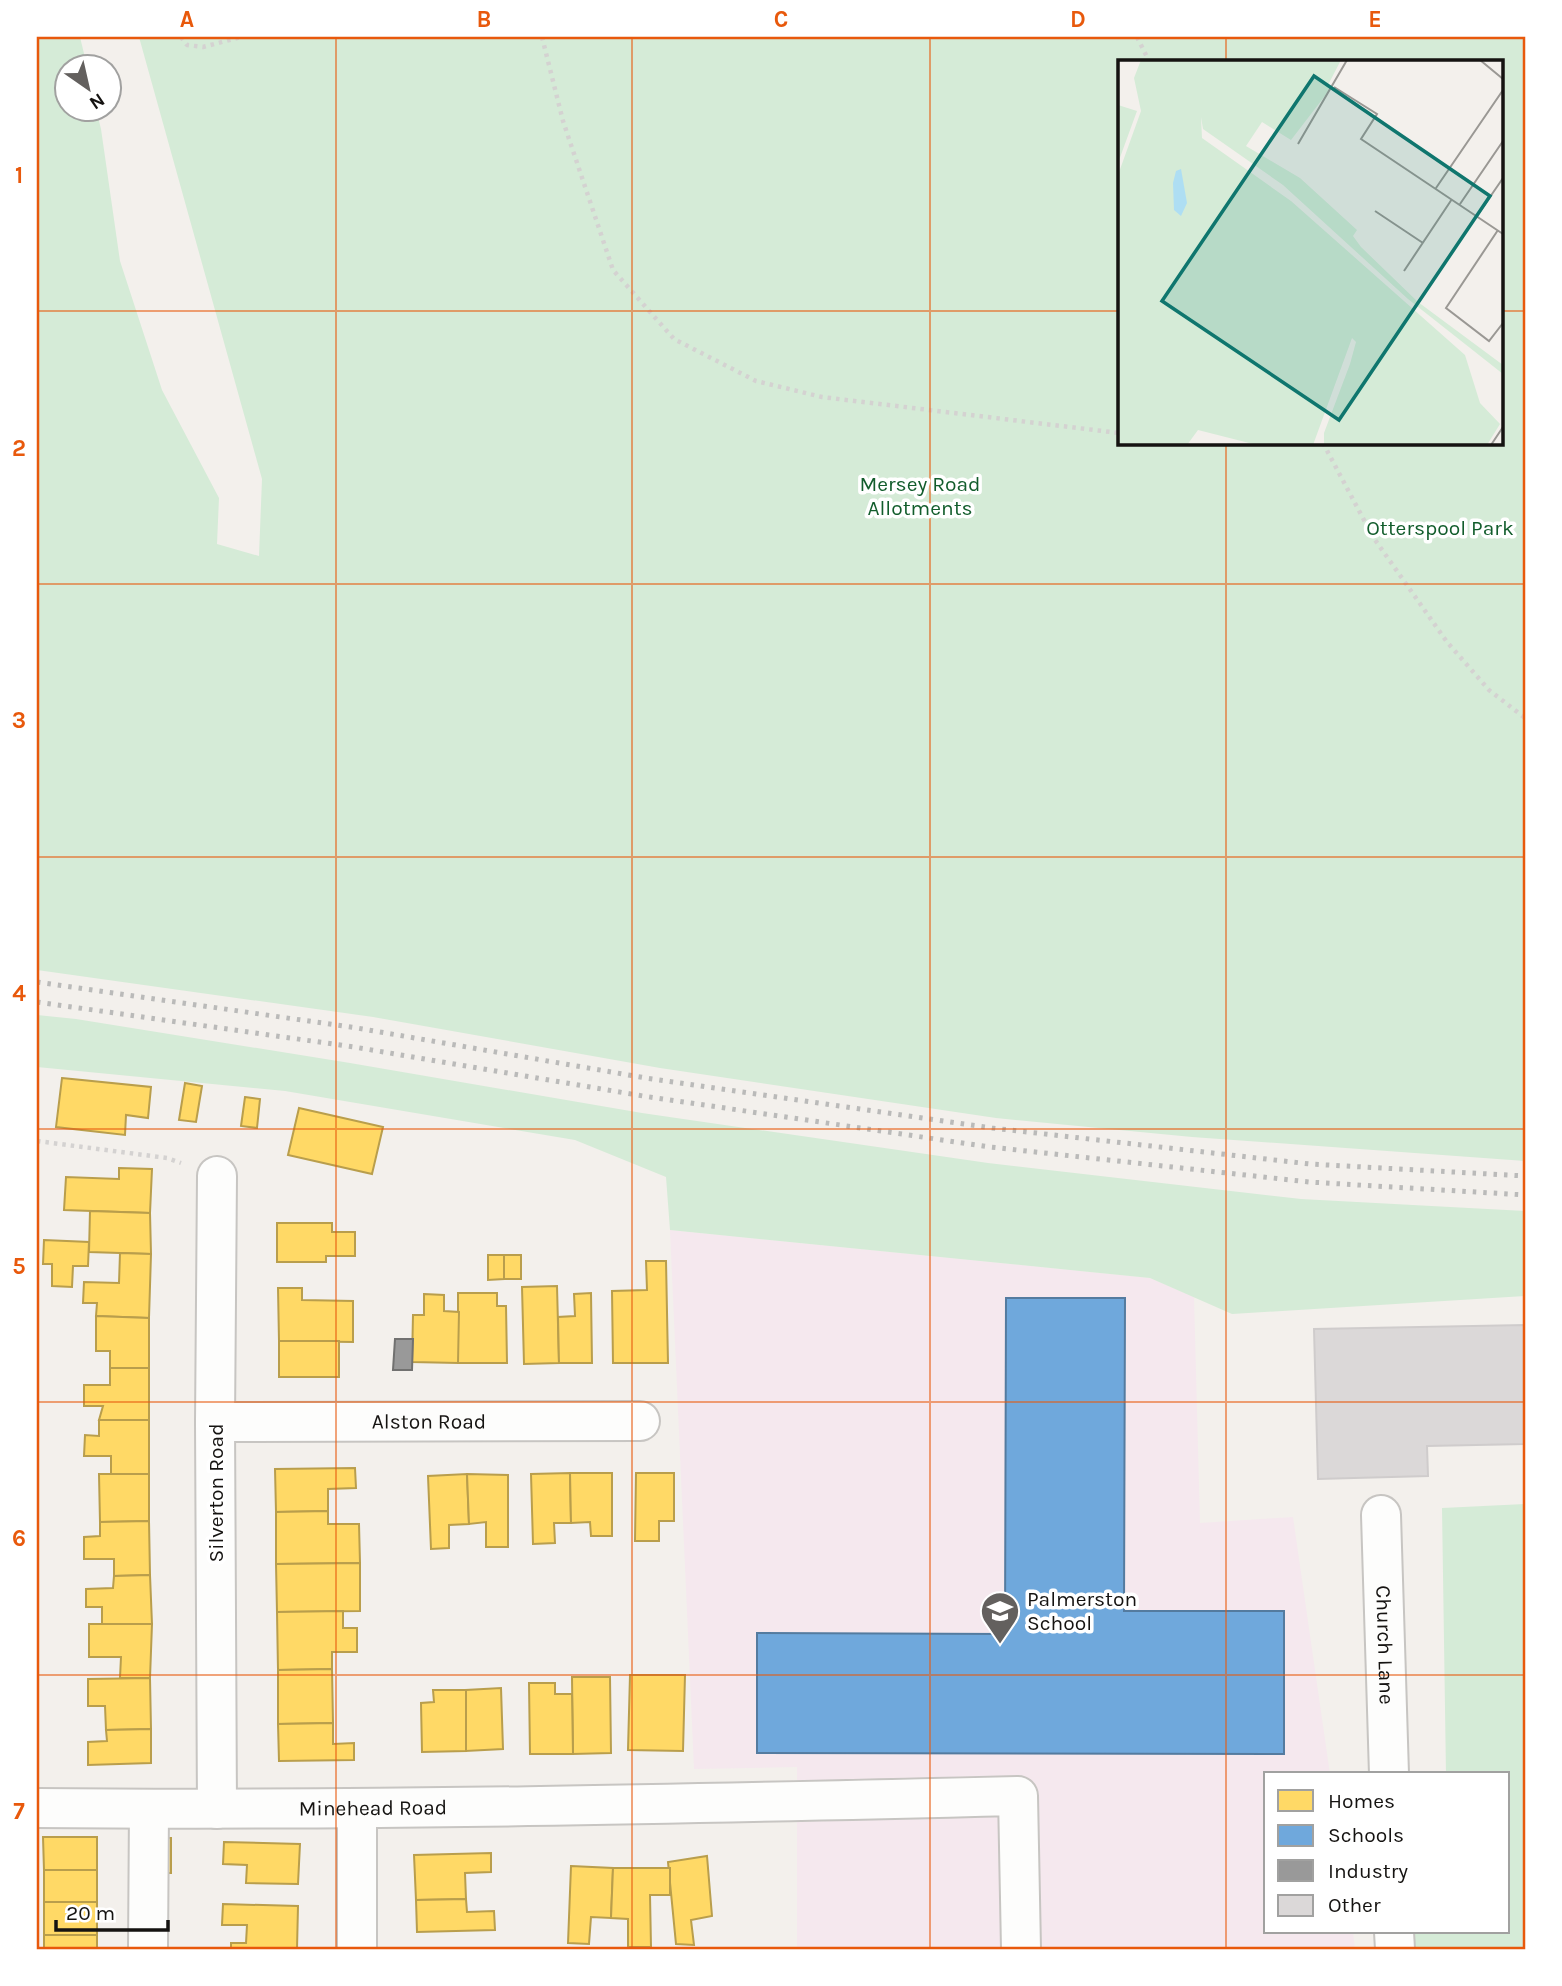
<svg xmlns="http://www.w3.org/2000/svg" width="1562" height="1986" font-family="Karla,sans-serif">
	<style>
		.education { fill: #f5e8ee }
		.green { fill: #d5ebd7; fill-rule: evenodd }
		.homes { fill: #ffd966; stroke: #b99e4c; stroke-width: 2 }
		.schools { fill: #6fa8dc; stroke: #547b9f; stroke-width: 2 }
		.industry { fill: #999; stroke: #717170; stroke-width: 2 }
		.building { fill: #dbd8d8; stroke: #cfcccc; stroke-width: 2 }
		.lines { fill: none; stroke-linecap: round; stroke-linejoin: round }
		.minor-casing { stroke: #c7c5c2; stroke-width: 42 }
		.path { stroke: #d4d2d1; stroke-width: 4.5; stroke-dasharray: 3.5 5; stroke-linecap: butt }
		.minor { stroke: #fdfdfc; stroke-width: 38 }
		.rail { stroke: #babab9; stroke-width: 5; stroke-dasharray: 3.5 7; stroke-linecap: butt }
		.grid { fill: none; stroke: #e8590c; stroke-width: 2; stroke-opacity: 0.55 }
		.labels { text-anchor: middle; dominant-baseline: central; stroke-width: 7; stroke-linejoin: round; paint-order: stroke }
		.park-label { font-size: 21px; fill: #125d2c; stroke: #fff }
		.street-label { font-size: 21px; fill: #151311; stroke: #fff }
		.poi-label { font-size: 21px; fill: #151311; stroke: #fff; text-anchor: start }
		.inset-road { fill: none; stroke: #9a9894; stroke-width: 2 }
		.view { fill: #0f766e; fill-opacity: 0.15; stroke: #0f766e; stroke-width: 3.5 }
		.inset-edge { fill: none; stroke: #151311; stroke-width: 3.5 }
		.neatline { fill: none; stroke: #e8590c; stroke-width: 2.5 }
		.grid-label { font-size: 23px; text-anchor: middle; font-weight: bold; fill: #e8590c }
	</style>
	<rect width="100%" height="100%" fill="#f3f0ec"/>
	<polygon class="education" points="670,1230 1150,1278 1194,1297 1200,1523 1293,1517 1330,1774 1266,1774 1266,1932 1353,1932 1355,1949 797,1949 797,1767 694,1769"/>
	<g class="green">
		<path d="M37,37H80L87,66H66V108L96,109L101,129L120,261L162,390L219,498L217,544L259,556L262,479L139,37H1525V1161L1192,1137L996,1118L660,1068L373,1017L37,970ZM1119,61H1501V443H1119Z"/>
		<polygon points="37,1015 76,1019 350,1063 642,1113 988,1163 1301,1199 1525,1211 1525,1296 1232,1314 1150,1278 670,1230 666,1177 575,1140 285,1091 37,1067"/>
		<polygon points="1525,1504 1525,1949 1411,1949 1410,1932 1508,1932 1508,1774 1446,1774 1442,1508"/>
	</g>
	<g class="homes">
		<polygon points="62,1078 151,1087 148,1118 126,1115 125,1135 56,1127"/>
		<polygon points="185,1083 202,1086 196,1122 179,1120"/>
		<polygon points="245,1097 260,1099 257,1128 241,1126"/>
		<polygon points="299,1108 383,1127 372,1174 288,1155"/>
		<polygon points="119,1168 152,1169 150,1213 64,1210 66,1177 119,1179"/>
		<polygon points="90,1211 150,1213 151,1254 89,1252"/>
		<polygon points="277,1223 332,1223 332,1232 355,1232 355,1256 326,1256 326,1262 277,1262"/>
		<polygon points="44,1240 89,1242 88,1266 73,1266 72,1287 52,1286 52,1264 43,1264"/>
		<polygon points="120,1253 151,1254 149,1318 96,1316 97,1303 83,1303 84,1282 119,1283"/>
		<polygon points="488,1255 504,1255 504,1279 488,1280"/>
		<rect x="504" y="1255" width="17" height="24"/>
		<polygon points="646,1261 666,1261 668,1363 613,1363 612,1291 647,1290"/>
		<polygon points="557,1286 559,1363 524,1364 522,1287"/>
		<polygon points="278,1288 302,1288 302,1300 353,1301 353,1342 279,1341"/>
		<polygon points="458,1293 497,1293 497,1306 506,1306 507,1363 458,1363"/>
		<polygon points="591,1293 592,1363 559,1363 558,1317 575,1316 574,1294"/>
		<polygon points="424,1294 444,1295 444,1311 459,1312 458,1363 412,1362 413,1315 424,1315"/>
		<polygon points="96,1316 149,1318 149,1368 110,1368 110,1351 96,1351"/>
		<rect x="279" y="1341" width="60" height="36"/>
		<polygon points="110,1368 149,1368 149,1420 99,1420 103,1406 84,1406 84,1385 110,1385"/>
		<polygon points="99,1420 149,1420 149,1474 111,1474 111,1456 84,1456 85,1435 99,1436"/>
		<polygon points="355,1468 356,1488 328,1489 328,1511 276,1512 275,1469"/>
		<polygon points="570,1473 571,1523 554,1523 555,1543 533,1544 531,1474"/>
		<polygon points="570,1473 612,1473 612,1536 591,1536 590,1522 571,1523"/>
		<polygon points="636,1473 674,1473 674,1521 659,1521 659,1541 635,1541"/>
		<polygon points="99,1474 149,1474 149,1521 100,1522"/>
		<polygon points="467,1474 469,1524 449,1525 449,1548 431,1549 428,1476"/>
		<polygon points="467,1474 508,1475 508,1547 486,1547 486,1522 469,1524"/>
		<polygon points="328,1511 328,1524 359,1524 360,1563 276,1564 276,1512"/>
		<polygon points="149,1521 150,1575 114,1576 114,1559 84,1559 84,1537 100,1536 100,1522"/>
		<polygon points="360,1563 360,1611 277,1612 276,1564"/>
		<polygon points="150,1575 152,1624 102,1624 102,1607 86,1607 86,1589 113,1588 114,1576"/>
		<polygon points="343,1611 343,1628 357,1628 357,1652 332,1652 332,1669 278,1670 277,1612"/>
		<polygon points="89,1624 152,1624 150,1678 120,1678 121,1657 89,1657"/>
		<polygon points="332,1669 333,1723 278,1724 278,1670"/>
		<polygon points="630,1675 685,1675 683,1751 628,1750"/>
		<polygon points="572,1677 610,1677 611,1753 573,1754"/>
		<polygon points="150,1678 151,1729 106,1730 105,1706 88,1706 88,1679"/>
		<polygon points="529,1683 555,1683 555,1694 572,1694 573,1754 530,1754"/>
		<polygon points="501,1688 503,1749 466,1751 466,1690"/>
		<polygon points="433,1690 466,1690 466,1751 422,1752 421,1703 434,1702"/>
		<polygon points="333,1723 333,1744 354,1743 354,1760 279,1761 278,1724"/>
		<polygon points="151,1729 151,1763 88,1765 88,1742 107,1741 106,1730"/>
		<polygon points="43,1837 97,1837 97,1870 44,1870"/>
		<rect x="155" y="1838" width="16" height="35"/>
		<polygon points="224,1842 300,1844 298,1884 246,1883 247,1865 223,1864"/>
		<polygon points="491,1853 491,1872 465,1873 466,1899 416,1900 414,1855"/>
		<polygon points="707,1856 712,1916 691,1920 694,1945 676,1944 668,1862"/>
		<polygon points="571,1866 613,1868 611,1918 591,1917 589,1944 568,1943"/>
		<polygon points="613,1868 670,1868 670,1895 650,1895 651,1947 628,1947 628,1919 611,1918"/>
		<rect x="44" y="1870" width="53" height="32"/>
		<polygon points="466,1899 467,1912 494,1911 495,1930 417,1932 416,1900"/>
		<rect x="44" y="1902" width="53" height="33"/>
		<polygon points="223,1904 298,1906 297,1949 231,1949 231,1943 246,1943 247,1925 222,1925"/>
		<rect x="44" y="1935" width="53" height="14"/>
	</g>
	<polygon class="schools" points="1006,1298 1125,1298 1124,1611 1284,1611 1284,1754 757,1753 757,1633 1005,1634"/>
	<polygon class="industry" points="395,1339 413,1339 412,1370 393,1370"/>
	<polygon class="building" points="1525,1325 1525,1444 1427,1446 1428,1476 1318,1479 1314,1329"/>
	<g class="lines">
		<g class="minor-casing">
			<g id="minor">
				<path id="s1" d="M215,1422L640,1421"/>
				<path id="s2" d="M1381,1515L1389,1774"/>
				<path id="s3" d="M37,1808C364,1811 691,1804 1018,1796L1021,1949"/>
				<polyline points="217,1809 215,1422 217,1176"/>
				<polyline points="1394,1932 1395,1949"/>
				<polyline points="148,1949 149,1809"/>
				<polyline points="357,1949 357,1808"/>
			</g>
		</g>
		<g class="path">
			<polyline points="181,37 187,45 203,47 241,37"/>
			<polyline points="542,37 563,121 613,270 674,339 756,381 822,397 1119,433"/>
			<polyline points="1137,37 1149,61"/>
			<polyline points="1323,443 1373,537 1447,642 1489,690 1525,718"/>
			<polyline points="37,1141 167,1158 181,1163"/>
		</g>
		<use href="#minor" class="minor"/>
		<g class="rail">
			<polyline points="37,982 357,1028 646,1078 992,1128 1310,1164 1525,1176"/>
			<polyline points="37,1002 354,1047 643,1096 990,1147 1309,1182 1525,1195"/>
		</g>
	</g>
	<path class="grid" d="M336,37V1949M632,37V1949M930,37V1949M1226,37V61M37,311H1119M1501,311H1525M1226,443V1949M37,584H1525M37,857H1525M37,1129H1525M37,1402H1525M37,1675H1525"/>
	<defs>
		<g id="school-pin" transform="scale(2.0125)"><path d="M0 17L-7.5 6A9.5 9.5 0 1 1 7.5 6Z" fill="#63605e" stroke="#fff"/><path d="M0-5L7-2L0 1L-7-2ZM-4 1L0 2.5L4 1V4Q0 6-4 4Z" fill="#fff"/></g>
	</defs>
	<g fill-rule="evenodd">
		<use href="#school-pin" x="1000" y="1611"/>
	</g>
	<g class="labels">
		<g class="park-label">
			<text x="920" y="484">Mersey Road<tspan x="920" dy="24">Allotments</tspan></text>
			<text x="1440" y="528">Otterspool Park</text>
		</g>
		<g class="street-label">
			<text stroke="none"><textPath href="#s1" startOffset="214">Alston Road</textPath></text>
			<text transform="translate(216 1493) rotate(-90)">Silverton Road</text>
			<text stroke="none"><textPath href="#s2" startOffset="130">Church Lane</textPath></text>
			<text stroke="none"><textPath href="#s3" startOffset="336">Minehead Road</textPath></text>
		</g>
		<g class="poi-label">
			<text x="1027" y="1599">Palmerston<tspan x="1027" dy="24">School</tspan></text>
		</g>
	</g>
	<g transform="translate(1118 60)">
		<rect width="385" height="385" fill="#f3f0ec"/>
		<path d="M23,0H223L210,25L213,28L173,80L144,62L128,86L182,118L239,170L235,176L243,187L300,242L385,305V314L290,239L165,125L85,69L83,57L84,78L173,141L347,295L362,343L382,364L369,385H206V373L232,304L238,282L234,278L195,385H139L80,370L69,385H0V115L23,51L16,18ZM0,45L19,51L0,103Z" fill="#d5ebd7"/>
		<path d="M63,109L69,143L63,156L56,150L55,123L58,111Z" fill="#aedef3"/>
		<path class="inset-road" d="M362,0L385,19M216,27L259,54L243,79L385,174M180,84L229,0M318,128L385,30M342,144L385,81M257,151L305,183M359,156L385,118M380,170L328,248L371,281L385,263M286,211L334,139M373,385L385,367"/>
		<path class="view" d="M196,16L372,136L221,360L44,241Z"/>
		<rect width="385" height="385" class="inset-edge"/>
	</g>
	<rect width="1562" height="1986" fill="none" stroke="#ffffff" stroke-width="77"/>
	<rect x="1264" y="1772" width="245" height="161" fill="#ffffff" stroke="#a1a1a0" stroke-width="2"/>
	<rect x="1278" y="1790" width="35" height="21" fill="#ffd966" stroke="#a1a1a0" stroke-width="2"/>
	<text x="1328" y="1808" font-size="21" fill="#151311">Homes</text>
	<rect x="1278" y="1825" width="35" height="21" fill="#6fa8dc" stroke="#a1a1a0" stroke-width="2"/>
	<text x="1328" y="1842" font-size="21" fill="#151311">Schools</text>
	<rect x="1278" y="1860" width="35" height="21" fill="#999999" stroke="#a1a1a0" stroke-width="2"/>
	<text x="1328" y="1878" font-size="21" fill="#151311">Industry</text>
	<rect x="1278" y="1895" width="35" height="21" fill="#dbd8d8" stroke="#a1a1a0" stroke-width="2"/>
	<text x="1328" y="1912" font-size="21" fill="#151311">Other</text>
	<g transform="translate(88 88) rotate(146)"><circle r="33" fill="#ffffff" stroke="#a1a1a0" stroke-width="2"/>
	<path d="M0-5L12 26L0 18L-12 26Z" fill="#63605e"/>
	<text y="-10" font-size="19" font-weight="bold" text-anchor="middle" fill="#151311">N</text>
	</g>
	<path d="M56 1920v10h112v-10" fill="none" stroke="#151311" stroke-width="3.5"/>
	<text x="66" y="1920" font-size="21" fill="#151311" stroke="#ffffff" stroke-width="5" paint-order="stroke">20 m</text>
	<rect x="38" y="38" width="1486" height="1910" class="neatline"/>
	<g class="grid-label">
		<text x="187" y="27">A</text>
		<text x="484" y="27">B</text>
		<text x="781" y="27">C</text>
		<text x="1078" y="27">D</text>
		<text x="1375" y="27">E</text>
		<text x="19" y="183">1</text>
		<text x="19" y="456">2</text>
		<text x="19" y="728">3</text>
		<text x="19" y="1001">4</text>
		<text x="19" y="1274">5</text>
		<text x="19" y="1546">6</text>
		<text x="19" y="1819">7</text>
	</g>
</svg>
